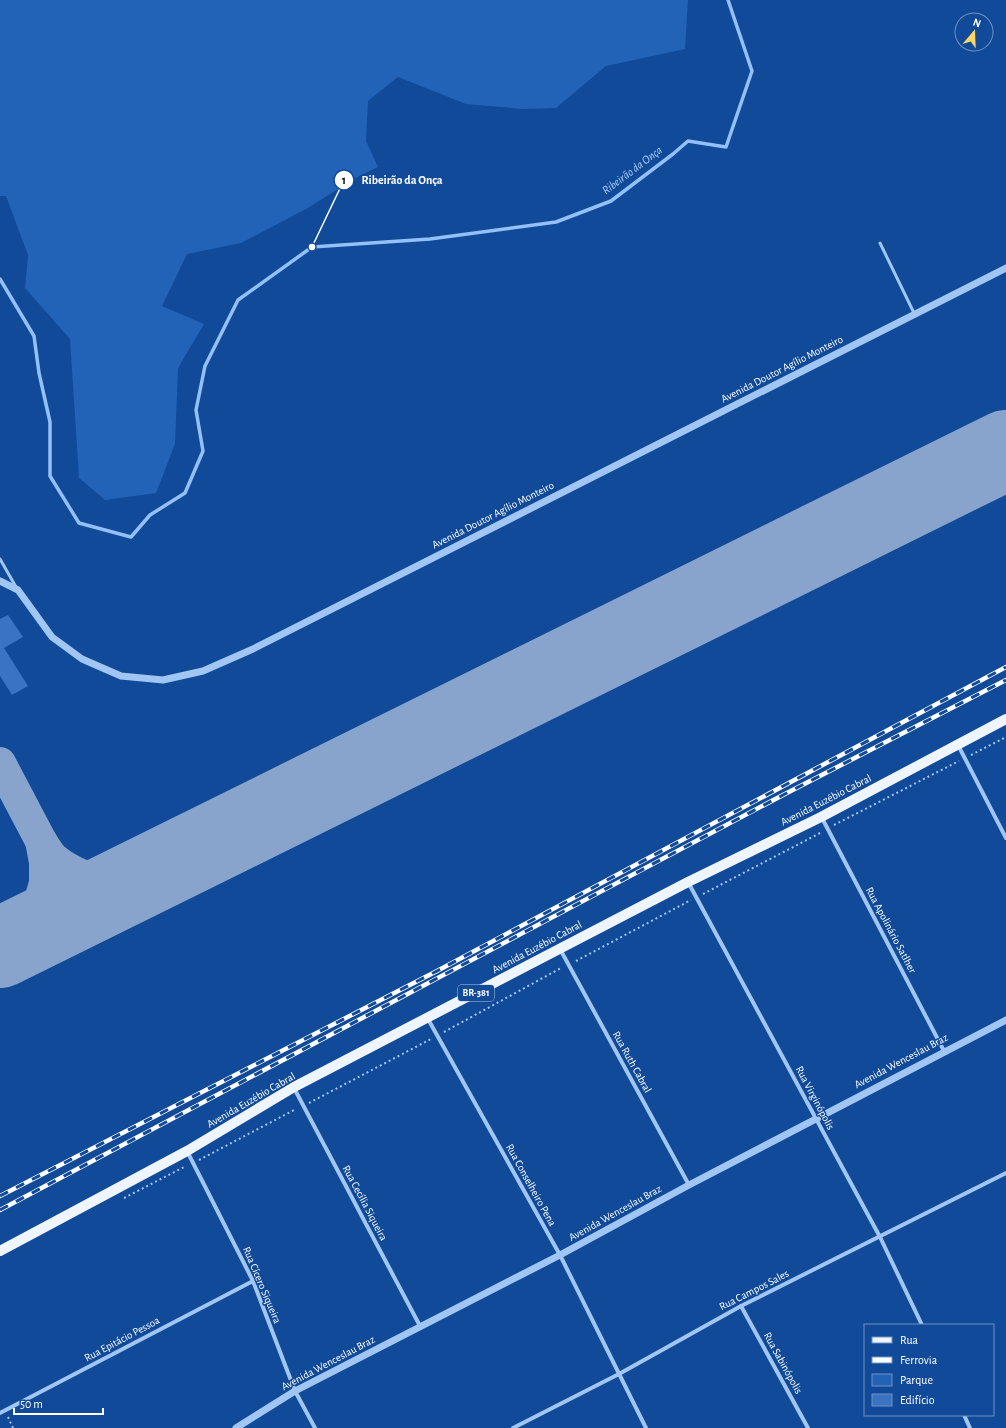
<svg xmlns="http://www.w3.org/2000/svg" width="1006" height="1428" font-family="'Alegreya Sans',sans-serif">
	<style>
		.green { fill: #2263b8 }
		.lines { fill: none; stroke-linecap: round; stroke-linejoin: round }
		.stream { stroke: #93c0f8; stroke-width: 3.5 }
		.taxiway { stroke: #88a4cc; stroke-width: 32 }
		.runway { stroke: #88a4cc; stroke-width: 80 }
		.building { fill: #3973c1 }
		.path { stroke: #a1c6f4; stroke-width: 2; stroke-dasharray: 2 3; stroke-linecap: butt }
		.service { stroke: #a1c6f4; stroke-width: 3 }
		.minor { stroke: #a1c6f4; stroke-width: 4 }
		.tertiary { stroke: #a1c6f4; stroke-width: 7 }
		.primary { stroke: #eff5ff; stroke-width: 10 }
		.rail-casing { stroke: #fff; stroke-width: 4.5 }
		.rail { stroke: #104a99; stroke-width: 3; stroke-dasharray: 9; stroke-linecap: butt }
		.labels { text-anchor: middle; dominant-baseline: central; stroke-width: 3; stroke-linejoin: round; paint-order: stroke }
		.shield { fill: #104a99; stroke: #b7c9e0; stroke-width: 1 }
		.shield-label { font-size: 10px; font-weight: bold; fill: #fff }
		.street-label { font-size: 11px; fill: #fff; stroke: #104a99 }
		.water-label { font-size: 12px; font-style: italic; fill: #aed0fb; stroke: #104a99 }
		.leader { fill: none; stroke: #fff; stroke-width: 1.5 }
		.callout-dot { fill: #fff; stroke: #104a99; stroke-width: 1.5 }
		.mark-label { font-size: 12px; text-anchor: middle; font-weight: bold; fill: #111 }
		.callout-label { font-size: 12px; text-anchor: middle; font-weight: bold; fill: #fff; stroke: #104a99; stroke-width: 3; stroke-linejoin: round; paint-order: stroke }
	</style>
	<rect width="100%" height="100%" fill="#104a99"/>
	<polygon class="green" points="0,0 688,0 685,49 606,66 556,108 523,109 466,104 398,77 368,101 366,141 378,167 359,176 306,209 241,243 187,254 162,306 204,324 178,368 175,444 156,493 105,500 79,478 70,339 25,288 28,255 6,196 0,196"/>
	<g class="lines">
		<polyline class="stream" points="0,279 34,336 39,373 50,422 50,476 79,523 131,537 150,515 185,493 203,451 196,410 205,366 238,300 312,247 430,239 556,222 611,201 673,154 688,141 726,147 752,71 728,0"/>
		<g class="taxiway">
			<polyline points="0,763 41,841 45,862 45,883 41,897 36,909 23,929 0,945"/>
			<path d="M41,841C45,847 49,854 54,859C70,872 93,882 114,882C126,882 139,877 150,874"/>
		</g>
		<polyline class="runway" points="0,948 1006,450"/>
	</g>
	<polygon class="building" points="8,615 23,637 4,648 28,686 12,695 0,676 0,619"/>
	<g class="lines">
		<g class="path">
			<polyline points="971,755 1006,737"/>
			<polyline points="834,825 959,761"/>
			<polyline points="703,894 822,832"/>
			<polyline points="576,961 691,900"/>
			<polyline points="444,1032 561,968"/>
			<polyline points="309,1103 431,1039"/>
			<polyline points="199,1160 296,1109"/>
			<polyline points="124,1198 186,1166"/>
			<polyline points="8,1417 13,1428"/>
		</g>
		<g class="service">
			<polyline points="880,243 914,313"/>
			<polyline points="0,559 16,587"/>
		</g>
		<g class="minor">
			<polyline points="958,745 1006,838"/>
			<polyline points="822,818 944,1051"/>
			<polyline points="688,882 880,1237 922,1325"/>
			<polyline points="560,949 689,1185"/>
			<polyline points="428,1019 560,1255 646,1428"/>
			<polyline points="294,1088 420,1326"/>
			<polyline points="187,1151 253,1281 295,1391 315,1428"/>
			<polyline points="741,1306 808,1428"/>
			<polyline points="0,1413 253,1281"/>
			<polyline points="964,1415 970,1428"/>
			<polyline points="513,1428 619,1374 741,1306 1006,1173"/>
		</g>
		<g class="tertiary">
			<polyline points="0,581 18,590 52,637 82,659 121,676 163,680 203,671 253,649 1006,268"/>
			<polyline points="236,1428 295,1391 560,1255 689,1185 1006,1020"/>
		</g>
		<polyline class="primary" points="0,1251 187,1151 294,1087 688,882 821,817 1006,719"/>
		<g class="rail-casing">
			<g id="rail">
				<polyline points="0,1196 437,971 1006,667"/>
				<polyline points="0,1210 783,795 1006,680"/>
			</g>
		</g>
		<use href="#rail" class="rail"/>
	</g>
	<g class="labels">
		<rect class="shield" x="458" y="985" width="36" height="16" rx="3"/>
		<g class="shield-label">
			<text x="476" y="993">BR-381</text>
		</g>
		<g class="street-label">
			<text transform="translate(782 369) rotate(-27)">Avenida Doutor Agílio Monteiro</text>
			<text transform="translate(493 515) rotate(-27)">Avenida Doutor Agílio Monteiro</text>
			<text transform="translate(826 800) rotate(-27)">Avenida Euzébio Cabral</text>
			<text transform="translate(891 930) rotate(62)">Rua Apolinário Satlher</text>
			<text transform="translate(537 947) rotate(-28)">Avenida Euzébio Cabral</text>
			<text transform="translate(901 1061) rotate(-28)">Avenida Wenceslau Braz</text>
			<text transform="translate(632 1062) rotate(61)">Rua Ruth Cabral</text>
			<text transform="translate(815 1098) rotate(62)">Rua Virginópolis</text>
			<text transform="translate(251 1100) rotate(-30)">Avenida Euzébio Cabral</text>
			<text transform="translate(531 1185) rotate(61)">Rua Conselheiro Pena</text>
			<text transform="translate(365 1203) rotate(62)">Rua Cecília Siqueira</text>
			<text transform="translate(615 1213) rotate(-29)">Avenida Wenceslau Braz</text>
			<text transform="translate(262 1285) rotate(67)">Rua Cícero Siqueira</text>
			<text transform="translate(754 1290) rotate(-27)">Rua Campos Sales</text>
			<text transform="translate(122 1339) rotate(-28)">Rua Epitácio Pessoa</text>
			<text transform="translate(328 1363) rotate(-28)">Avenida Wenceslau Braz</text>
			<text transform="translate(783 1363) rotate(61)">Rua Sabinópolis</text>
		</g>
		<g class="water-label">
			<text transform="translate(632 170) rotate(-37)">Ribeirão da Onça</text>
		</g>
	</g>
	<path class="leader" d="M312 247L344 180"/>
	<g class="callout-dot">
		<circle cx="312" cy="247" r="4"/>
		<circle cx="344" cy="180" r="10"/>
	</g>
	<g class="mark-label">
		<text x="344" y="184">1</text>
	</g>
	<g class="callout-label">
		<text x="402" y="184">Ribeirão da Onça</text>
	</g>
	<rect x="864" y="1324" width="130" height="92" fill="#104a99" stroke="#7092c2"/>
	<rect x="872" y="1337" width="20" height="6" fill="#eff5ff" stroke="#7092c2"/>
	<text x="900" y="1344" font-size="12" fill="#ffffff">Rua</text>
	<rect x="872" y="1357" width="20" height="6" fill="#ffffff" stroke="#7092c2"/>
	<text x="900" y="1364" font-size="12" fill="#ffffff">Ferrovia</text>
	<rect x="872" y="1374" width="20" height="12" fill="#2263b8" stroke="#7092c2"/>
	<text x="900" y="1384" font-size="12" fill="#ffffff">Parque</text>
	<rect x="872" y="1394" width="20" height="12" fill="#3973c1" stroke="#7092c2"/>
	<text x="900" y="1404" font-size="12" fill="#ffffff">Edifício</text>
	<g transform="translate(974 32) rotate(19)"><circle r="19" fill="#104a99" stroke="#7092c2"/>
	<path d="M0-3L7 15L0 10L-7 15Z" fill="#ffd565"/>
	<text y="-6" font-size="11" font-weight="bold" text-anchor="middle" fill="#ffffff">N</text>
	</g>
	<path d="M14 1408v6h89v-6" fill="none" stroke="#ffffff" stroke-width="2"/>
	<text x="20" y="1408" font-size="12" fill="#ffffff" stroke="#104a99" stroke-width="3" paint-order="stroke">50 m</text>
</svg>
